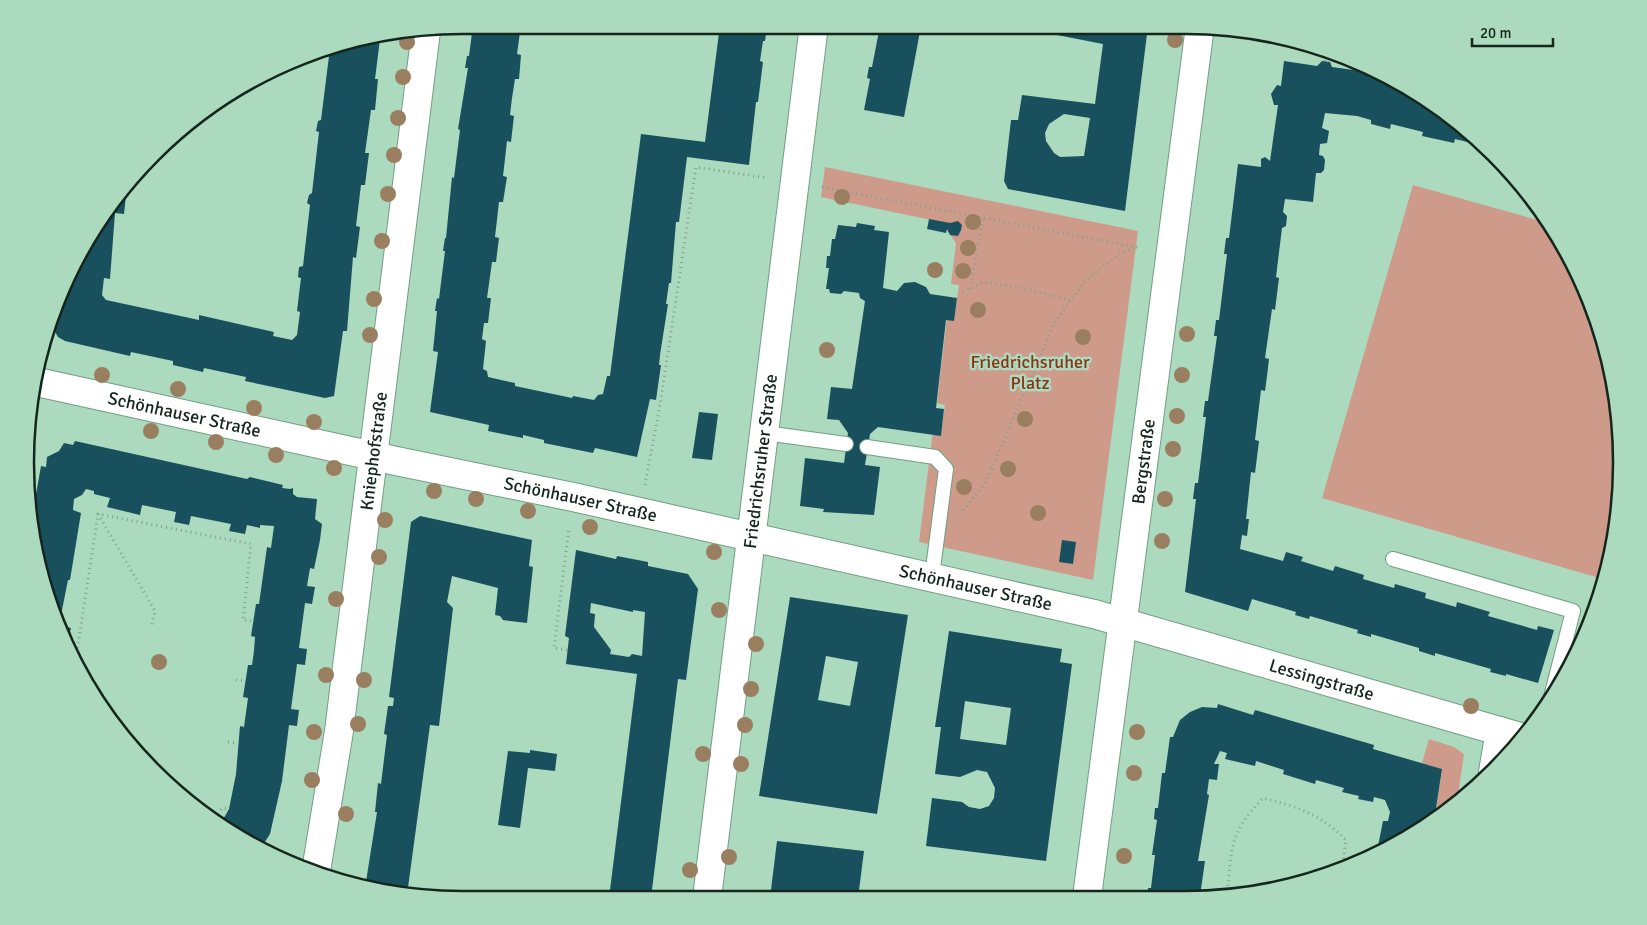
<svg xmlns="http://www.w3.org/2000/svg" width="1647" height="925" font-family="Signika,sans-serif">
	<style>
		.green { fill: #ce9b8b }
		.building { fill: #19505e; fill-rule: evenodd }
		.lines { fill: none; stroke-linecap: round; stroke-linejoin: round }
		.service-casing { stroke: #729e84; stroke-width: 16 }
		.minor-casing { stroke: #729e84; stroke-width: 30 }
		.tertiary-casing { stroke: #729e84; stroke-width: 30 }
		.path { stroke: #7ea38c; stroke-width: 3; stroke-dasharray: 1 4; stroke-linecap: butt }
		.service { stroke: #fff; stroke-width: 14 }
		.minor { stroke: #fff; stroke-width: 28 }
		.tertiary { stroke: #fff; stroke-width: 28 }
		.tree { fill: #9a7e60 }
		.labels { text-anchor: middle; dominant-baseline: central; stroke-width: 5; stroke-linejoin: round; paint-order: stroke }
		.park-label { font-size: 18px; fill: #8b3313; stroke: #acdabe }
		.street-label { font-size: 18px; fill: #15271d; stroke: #acdabe }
		.rim { fill: none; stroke: #15271d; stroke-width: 2.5 }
	</style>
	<rect width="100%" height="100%" fill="#acdabe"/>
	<g class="green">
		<polygon points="825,167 1138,231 1093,580 919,542 933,431 941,432 945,405 937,403 947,317 954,318 959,285 951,284 956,243 941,222 821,197"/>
		<path d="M1413,185L1548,223C1573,263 1595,304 1607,350C1629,430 1625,545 1591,621L1603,579L1322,498Z"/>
		<polygon points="1429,739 1454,747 1464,754 1457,802 1434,821 1442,769 1422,763"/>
	</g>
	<g class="building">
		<polygon points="473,25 521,25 517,54 521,55 519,79 515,79 512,98 510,115 514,116 511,142 507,141 505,159 503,176 507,177 503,202 499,202 495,237 499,238 496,262 492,262 487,298 491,298 488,323 484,323 482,339 486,341 483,369 487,371 488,377 515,383 515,386 572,398 573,396 594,400 598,395 603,394 607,376 610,376 641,134 705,142 720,25 767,25 765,41 763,41 760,61 763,62 758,102 756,102 749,165 687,157 679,222 676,222 671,283 669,283 666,304 668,304 660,355 659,365 661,365 656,400 650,399 637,457 595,448 593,453 544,443 544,440 523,435 523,438 488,431 489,425 430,412 438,352 433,351 437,311 435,311 437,298 439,299 445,251 443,251 445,238 446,238 452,177 454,178 460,130 458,129 468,68 465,68 467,56 469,56"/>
		<polygon points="880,26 921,26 904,117 864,110 870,79 867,78 868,72 869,67 872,67"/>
		<path d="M1011,26H1148L1125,211L1008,189L1004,181L1011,120H1018L1022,95L1095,104L1103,44ZM1064,114L1090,118L1084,156L1060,157L1054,153L1046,141L1045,133L1049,124Z"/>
		<polygon points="380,39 375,79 378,79 375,110 371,110 365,153 369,153 365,185 361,185 356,226 360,227 356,258 353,257 347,331 343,331 334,396 325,398 245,381 246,377 204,368 203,372 173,365 173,361 131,352 130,356 65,341 58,337 54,330 54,319 99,219 121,195 126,196 124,214 115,213 110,279 104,278 102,295 106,300 199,320 199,315 274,332 273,336 292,340 297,335 300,312 297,311 301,278 298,277 299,267 303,266 310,205 307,203 309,195 312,193 319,132 316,131 318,121 321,120 329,56 326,55 328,47"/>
		<polygon points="1284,61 1317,66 1322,61 1330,62 1332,67 1368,72 1368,69 1403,84 1473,134 1484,146 1455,139 1454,143 1422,136 1423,132 1391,124 1390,129 1371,124 1371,120 1357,116 1325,113 1322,128 1329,131 1327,143 1320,144 1319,155 1323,156 1325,160 1324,170 1321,173 1316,173 1313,202 1285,199 1283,212 1287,216 1286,226 1282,228 1276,277 1279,278 1275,310 1272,309 1265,358 1269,359 1267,376 1265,391 1261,390 1255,440 1259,441 1255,473 1251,472 1246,519 1249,519 1247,536 1242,535 1240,549 1283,561 1286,552 1303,557 1301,561 1333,571 1335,566 1364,575 1363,579 1394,588 1395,584 1426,593 1425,598 1456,607 1457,602 1490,612 1488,616 1537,630 1538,626 1554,630 1538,683 1506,674 1506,676 1490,672 1491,669 1435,653 1435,656 1419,651 1419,648 1371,634 1371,637 1357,633 1358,630 1310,616 1309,619 1295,615 1296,612 1252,599 1248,611 1185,592 1196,499 1193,499 1195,483 1198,483 1206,417 1203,417 1205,401 1208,401 1217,336 1214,336 1216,320 1219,320 1227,254 1224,254 1226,238 1229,238 1238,164 1261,167 1261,159 1265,157 1270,161 1278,105 1274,105 1271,94 1277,85 1281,86"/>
		<polygon points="929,219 950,223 958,221 962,225 961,230 958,236 950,235 947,229 946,233 927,229"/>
		<polygon points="857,223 875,226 874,230 889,232 883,288 897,291 904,283 915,282 926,287 930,294 957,298 954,321 946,320 936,408 944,409 941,436 878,427 870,434 865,465 880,467 874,515 823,512 824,509 800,506 805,458 844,463 848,433 839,420 827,419 831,387 852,389 865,301 860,298 859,293 844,291 841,294 830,293 829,289 826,289 829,268 826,268 827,256 830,256 832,239 835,239 838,225 856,227"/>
		<polygon points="699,412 718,414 712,460 692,458"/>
		<polygon points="75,441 247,479 250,477 283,485 282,488 290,489 293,488 293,494 297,497 317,499 315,519 322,524 320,540 314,569 310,568 307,586 315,587 312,604 305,603 299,648 307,649 305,665 297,664 291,709 299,710 297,726 289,725 282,781 270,834 261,848 244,841 221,823 229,809 236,774 240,726 244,727 248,698 243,697 248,665 252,665 254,651 255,637 251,636 256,604 259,604 267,547 271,548 274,526 260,525 260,528 247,525 245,534 229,531 231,524 191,516 189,525 174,522 176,512 142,505 140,515 107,507 110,498 94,494 94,491 86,489 82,495 74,499 73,510 81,513 70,580 68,580 59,625 71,628 67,643 58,630 32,517 41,466 46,467 47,457 59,451 64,443 73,445"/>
		<polygon points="420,516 532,540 529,566 533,567 527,623 503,620 500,616 495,615 498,588 452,576 447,602 453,608 439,726 430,725 407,895 365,888 377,812 375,812 378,783 381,784 387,735 384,734 388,706 393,706 394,698 389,697 411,522"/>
		<polygon points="1062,540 1076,542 1073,564 1059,562"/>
		<path d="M576,550L616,559L617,556L648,562V566L688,574L698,589L686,680L678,679L651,898H609L637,674L566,664L569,638L565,636ZM591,603L633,612V610L645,612L642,656L632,654L629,657L610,654L611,650L594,627L595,614L590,613Z"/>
		<path d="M790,597L908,615L877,814L759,796ZM826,656L858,662L850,706L818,700Z"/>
		<path d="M949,631L1062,649L1060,662L1072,664L1046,861L926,846L932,798L962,802L969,807L980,809L989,806L994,798L995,788L987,772L977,770L960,777L935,774L941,727H935ZM965,701L1011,708L1006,745L960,739Z"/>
		<polygon points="1218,704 1253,715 1255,710 1374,745 1373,749 1442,769 1434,821 1427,826 1377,851 1383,821 1388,821 1390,812 1385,800 1374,797 1373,802 1358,799 1359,796 1342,792 1344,788 1316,780 1315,784 1283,774 1284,770 1256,761 1255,766 1225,759 1227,753 1220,751 1214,764 1219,764 1217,780 1209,779 1207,794 1209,795 1198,861 1205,861 1200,896 1147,897 1148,888 1151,888 1155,855 1152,855 1157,820 1154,819 1155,808 1158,808 1162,773 1165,773 1170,737 1173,737 1180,720 1190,712 1202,707 1217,708"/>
		<polygon points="530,750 557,754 555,771 528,768 520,828 498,825 508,751 530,753"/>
		<polygon points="777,841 864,851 858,898 770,898"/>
	</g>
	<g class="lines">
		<g class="service-casing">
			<g id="service">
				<polyline points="765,433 846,444"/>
				<polyline points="867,447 935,457 946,469 932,576"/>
				<polyline points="1393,559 1573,611 1551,697"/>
			</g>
		</g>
		<g class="minor-casing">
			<g id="minor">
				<path id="s1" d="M37,382L396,461L573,497L1094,614L1520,737"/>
				<polyline points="1493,772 1500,731"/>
				<path id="s2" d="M316,871L339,731L426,31"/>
				<path id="s3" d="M707,898L814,25"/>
			</g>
		</g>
		<g class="tertiary-casing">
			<g id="tertiary">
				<path id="s4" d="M1087,897L1200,26"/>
			</g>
		</g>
		<g class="path">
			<polyline points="1325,61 1327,52"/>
			<polyline points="822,187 1141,248"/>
			<polyline points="970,289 983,218"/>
			<polyline points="963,292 984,282 1017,287 1071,300"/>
			<polyline points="645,485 660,405 696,167 767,178"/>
			<polyline points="963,510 985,484 1055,322 1084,282 1119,254 1136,247"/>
			<polyline points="98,514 155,611 152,625"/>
			<polyline points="567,650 554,648 569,527"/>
			<polyline points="76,658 98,514 251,544 243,620 253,621"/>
			<polyline points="236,680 246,681"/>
			<polyline points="228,742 238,743"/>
			<polyline points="215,818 222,808 229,809"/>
			<path d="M1227,896C1232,849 1228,834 1263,798C1298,807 1320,814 1346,840L1342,868"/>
		</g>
		<use href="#service" class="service"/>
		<use href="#minor" class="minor"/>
		<use href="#tertiary" class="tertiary"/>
	</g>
	<g class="tree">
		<circle cx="1175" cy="40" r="8"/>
		<circle cx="407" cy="42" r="8"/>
		<circle cx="403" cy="77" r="8"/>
		<circle cx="398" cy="118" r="8"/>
		<circle cx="394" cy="155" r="8"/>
		<circle cx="388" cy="194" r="8"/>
		<circle cx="842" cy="197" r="8"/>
		<circle cx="973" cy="222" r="8"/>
		<circle cx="382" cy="241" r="8"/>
		<circle cx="968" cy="248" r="8"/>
		<circle cx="935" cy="270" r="8"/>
		<circle cx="963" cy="271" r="8"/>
		<circle cx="374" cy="299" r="8"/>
		<circle cx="978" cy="310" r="8"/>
		<circle cx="1187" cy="334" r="8"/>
		<circle cx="370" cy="335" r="8"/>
		<circle cx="1083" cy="337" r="8"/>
		<circle cx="827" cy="350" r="8"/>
		<circle cx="102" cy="375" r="8"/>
		<circle cx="1182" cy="375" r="8"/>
		<circle cx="178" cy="389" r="8"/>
		<circle cx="254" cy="408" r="8"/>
		<circle cx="1177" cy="416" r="8"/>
		<circle cx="1025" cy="419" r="8"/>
		<circle cx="314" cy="422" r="8"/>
		<circle cx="151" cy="431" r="8"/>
		<circle cx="216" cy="442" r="8"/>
		<circle cx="1173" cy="449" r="8"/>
		<circle cx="276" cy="455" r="8"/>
		<circle cx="334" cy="468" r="8"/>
		<circle cx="1008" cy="469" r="8"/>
		<circle cx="964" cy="487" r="8"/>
		<circle cx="434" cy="491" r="8"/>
		<circle cx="476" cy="499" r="8"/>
		<circle cx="1165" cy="499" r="8"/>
		<circle cx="528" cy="511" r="8"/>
		<circle cx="1038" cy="513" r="8"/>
		<circle cx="385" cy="520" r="8"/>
		<circle cx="590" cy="527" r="8"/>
		<circle cx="1162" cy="541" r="8"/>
		<circle cx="714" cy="552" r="8"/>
		<circle cx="379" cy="557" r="8"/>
		<circle cx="336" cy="599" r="8"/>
		<circle cx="719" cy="610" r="8"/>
		<circle cx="756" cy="644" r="8"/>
		<circle cx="159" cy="662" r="8"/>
		<circle cx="326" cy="675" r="8"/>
		<circle cx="364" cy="680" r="8"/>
		<circle cx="751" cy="689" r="8"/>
		<circle cx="1471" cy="706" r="8"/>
		<circle cx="358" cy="724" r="8"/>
		<circle cx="745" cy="725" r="8"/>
		<circle cx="314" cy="732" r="8"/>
		<circle cx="1137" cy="732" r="8"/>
		<circle cx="703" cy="754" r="8"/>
		<circle cx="741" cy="764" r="8"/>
		<circle cx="1134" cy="773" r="8"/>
		<circle cx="312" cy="780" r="8"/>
		<circle cx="346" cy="814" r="8"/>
		<circle cx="1124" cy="856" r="8"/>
		<circle cx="729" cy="857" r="8"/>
		<circle cx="690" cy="870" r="8"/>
	</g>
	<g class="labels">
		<g class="park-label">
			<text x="1030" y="362">Friedrichsruher<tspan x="1030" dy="21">Platz</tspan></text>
		</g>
		<g class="street-label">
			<text stroke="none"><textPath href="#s1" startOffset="151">Schönhauser Straße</textPath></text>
			<text stroke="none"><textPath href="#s2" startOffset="424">Kniephofstraße</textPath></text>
			<text stroke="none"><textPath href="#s4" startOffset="439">Bergstraße</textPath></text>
			<text stroke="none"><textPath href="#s3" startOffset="440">Friedrichsruher Straße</textPath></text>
			<text stroke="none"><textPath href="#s1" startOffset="556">Schönhauser Straße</textPath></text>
			<text stroke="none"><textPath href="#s1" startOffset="961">Schönhauser Straße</textPath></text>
			<text stroke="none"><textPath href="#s1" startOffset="1319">Lessingstraße</textPath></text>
		</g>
	</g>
	<path d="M0 0H1647V925H0ZM462 34H1185A428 428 0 0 1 1613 462V463A428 428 0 0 1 1185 891H462A428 428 0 0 1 34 463V462A428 428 0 0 1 462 34Z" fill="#acdabe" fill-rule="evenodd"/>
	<path class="rim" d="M462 34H1185A428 428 0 0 1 1613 462V463A428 428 0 0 1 1185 891H462A428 428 0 0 1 34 463V462A428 428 0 0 1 462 34Z"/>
	<path d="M1472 38v8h81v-8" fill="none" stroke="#15271d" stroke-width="2.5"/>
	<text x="1480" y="38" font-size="15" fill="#15271d" stroke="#acdabe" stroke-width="4" paint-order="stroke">20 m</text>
</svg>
